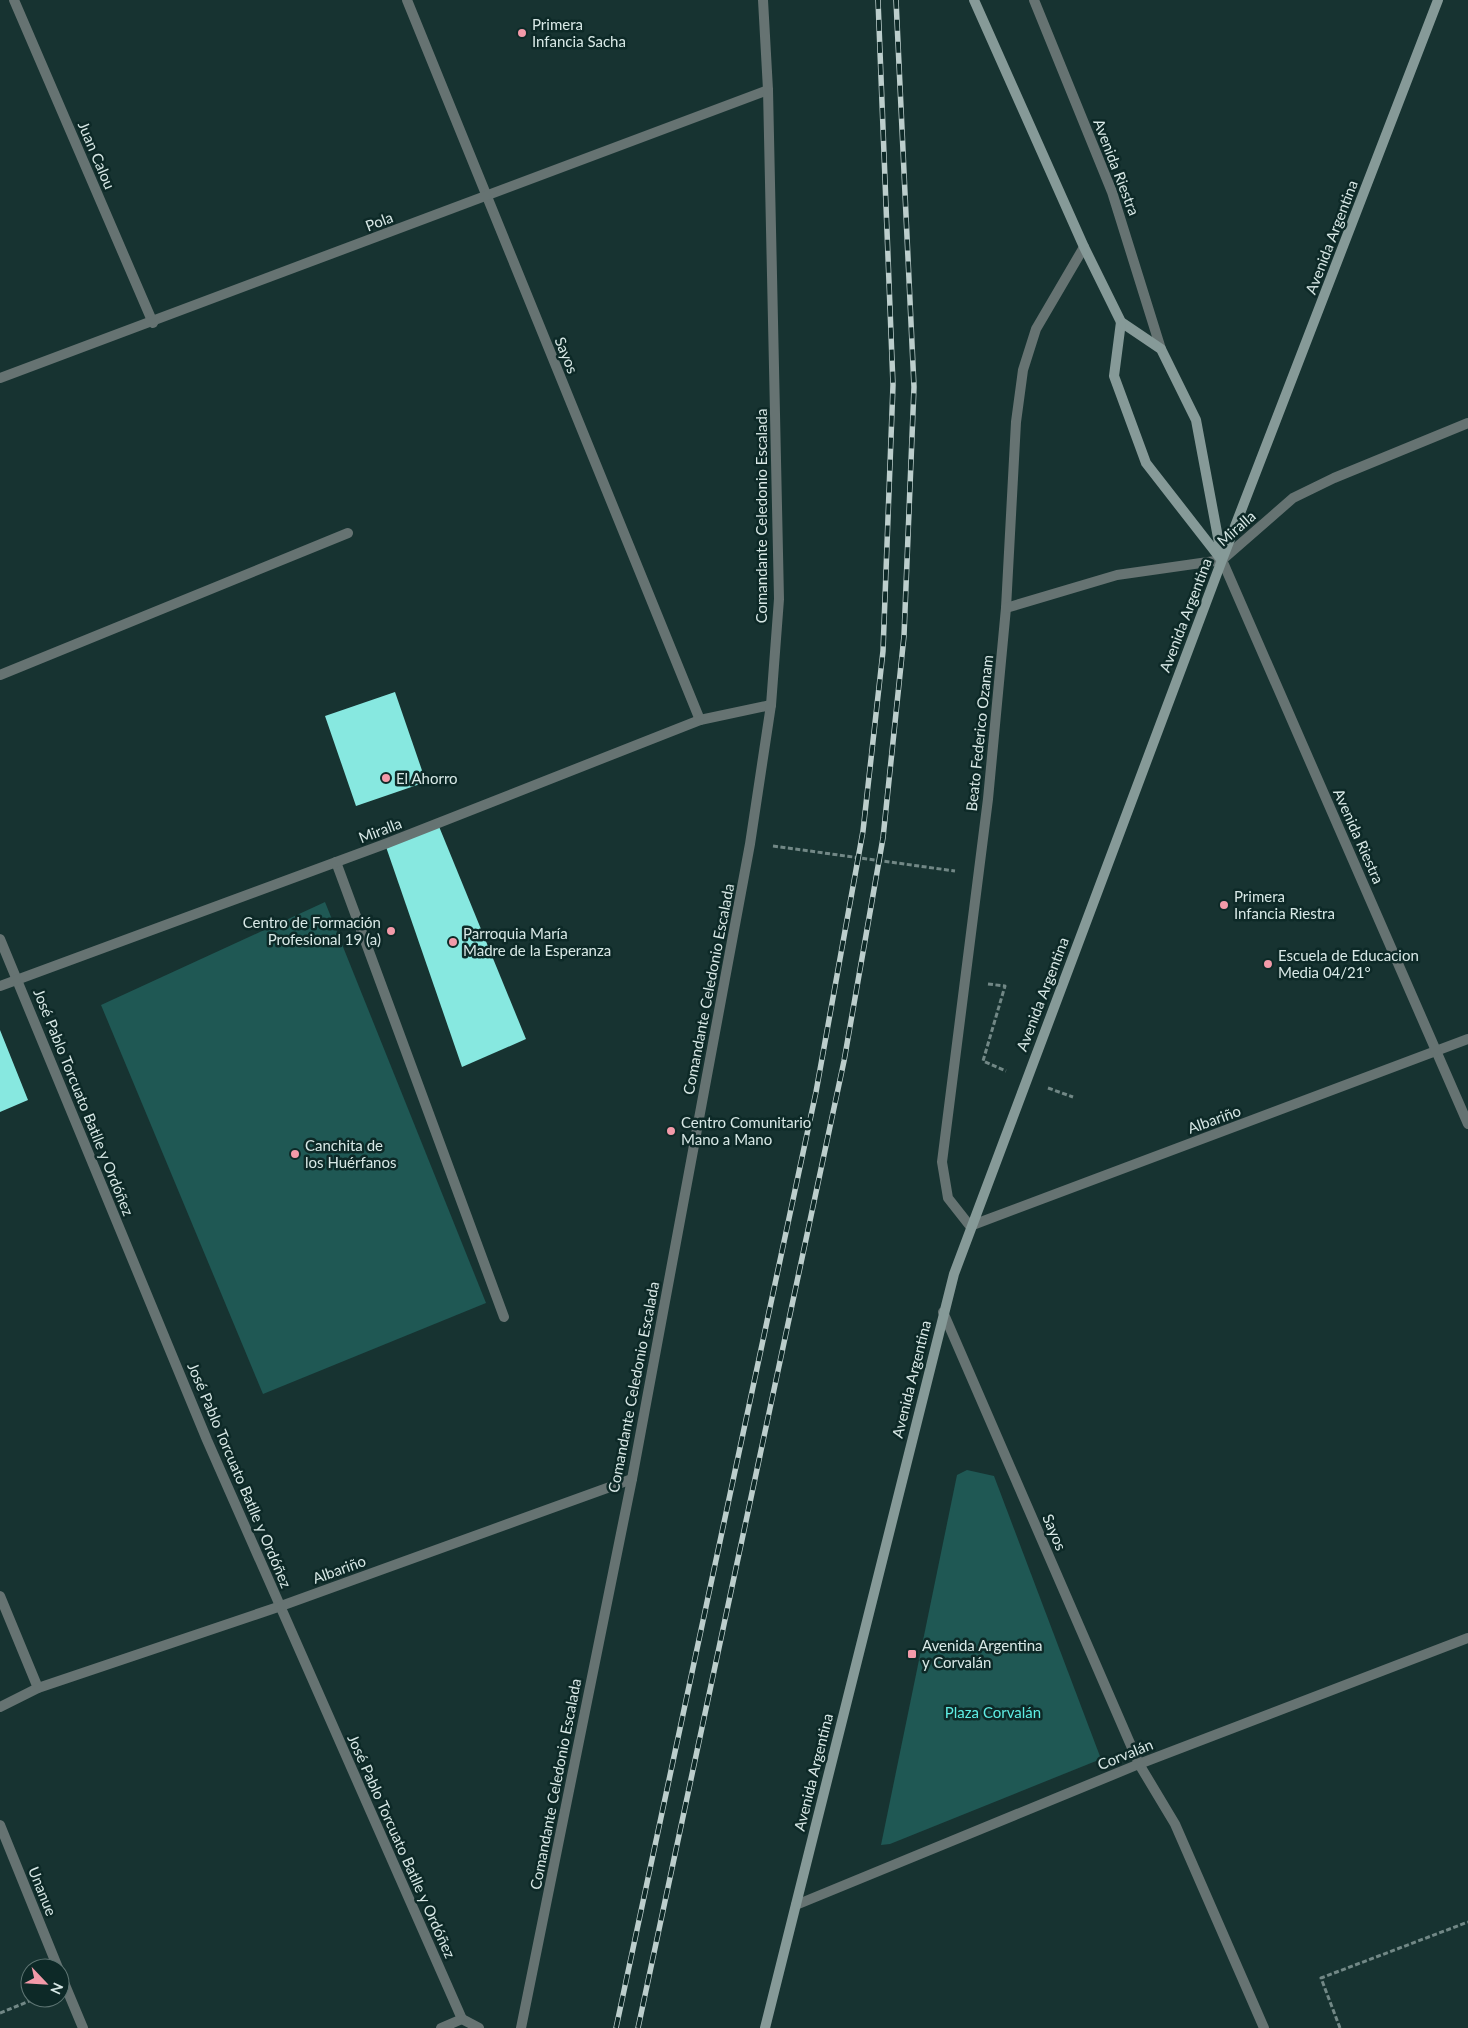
<svg xmlns="http://www.w3.org/2000/svg" width="1468" height="2028" font-family="Lato,sans-serif">
	<style>
		.green { fill: #1f5854 }
		.building { fill: #87e8e0 }
		.lines { fill: none; stroke-linecap: round; stroke-linejoin: round }
		.path { stroke: #728886; stroke-width: 3; stroke-dasharray: 5 2.5; stroke-linecap: butt }
		.lane { stroke: #667372; stroke-width: 10 }
		.street { stroke: #667372; stroke-width: 10 }
		.secondary { stroke: #869a98; stroke-width: 10 }
		.rail-casing { stroke: #bccecc; stroke-width: 5.5 }
		.rail { stroke: #0d2927; stroke-width: 4; stroke-dasharray: 11; stroke-linecap: butt }
		.poi-dot { fill: #f39aa9; stroke: #0d2927; stroke-width: 2 }
		.labels { text-anchor: middle; dominant-baseline: central; stroke-width: 5; stroke-linejoin: round; paint-order: stroke }
		.poi-label { font-size: 15px; fill: #d8e8e6; stroke: #0d2927; text-anchor: start }
		.street-label { font-size: 15px; fill: #d8e8e6; stroke: #0d2927 }
		.park-label { font-size: 15px; fill: #5eede4; stroke: #0d2927 }
	</style>
	<rect width="100%" height="100%" fill="#173331"/>
	<g class="green">
		<polygon points="325,902 486,1303 263,1394 101,1005"/>
		<polygon points="967,1470 994,1476 1101,1759 890,1844 881,1845 957,1475"/>
	</g>
	<g class="building">
		<polygon points="395,692 426,782 356,806 325,716"/>
		<polygon points="438,824 526,1039 462,1067 385,844"/>
		<polygon points="0,1030 28,1100 0,1112"/>
	</g>
	<g class="lines">
		<g class="path">
			<polyline points="773,846 955,871"/>
			<polyline points="988,984 1005,986 983,1061 1006,1071"/>
			<polyline points="1048,1088 1073,1097"/>
			<polyline points="0,2013 37,1998"/>
			<polyline points="1340,2028 1321,1978 1468,1922"/>
		</g>
		<g class="lane">
			<polyline points="336,862 504,1317"/>
			<polyline points="1139,1764 1175,1824 1264,2028"/>
		</g>
		<g class="street">
			<polyline points="14,0 153,323"/>
			<polyline points="407,0 700,720"/>
			<polyline points="1034,0 1112,192 1161,349"/>
			<polyline points="1084,247 1036,329 1023,370 1016,422 1006,608 988,799 942,1162 948,1198 970,1226 1468,1039"/>
			<polyline points="0,378 768,90"/>
			<polyline points="1222,560 1468,1124"/>
			<polyline points="1006,608 1117,575 1222,560 1293,498 1334,478 1468,423"/>
			<polyline points="0,675 348,533"/>
			<polyline points="0,939 207,1440 462,2019"/>
			<polyline points="0,986 385,844 700,720 771,705"/>
			<polyline points="943,1312 1139,1764"/>
			<polyline points="0,1596 38,1688"/>
			<polyline points="0,1707 38,1688 281,1606 632,1479"/>
			<polyline points="0,1825 58,1968"/>
			<polyline points="796,1905 1139,1764 1468,1638"/>
			<polyline points="60,1973 83,2028"/>
			<polyline points="441,2028 462,2019 479,2028"/>
			<polyline points="521,2028 632,1479 750,844 771,705 779,599 768,90 763,0"/>
		</g>
		<g class="secondary">
			<polyline points="974,0 1084,247 1121,322 1161,349 1196,420 1222,559"/>
			<polyline points="1121,322 1114,376 1146,463 1220,558"/>
			<polyline points="765,2028 954,1274 1222,560 1438,0"/>
		</g>
		<g class="rail-casing">
			<g id="rail">
				<polyline points="616,2028 816,1092 863,831 883,651 893,385 878,0"/>
				<polyline points="638,2028 844,1061 883,838 904,636 914,387 896,0"/>
			</g>
		</g>
		<use href="#rail" class="rail"/>
	</g>
	<g class="poi-dot">
		<circle cx="522" cy="33" r="5"/>
		<circle cx="386" cy="778" r="5"/>
		<circle cx="1224" cy="905" r="5"/>
		<circle cx="391" cy="931" r="5"/>
		<circle cx="453" cy="942" r="5"/>
		<circle cx="1268" cy="964" r="5"/>
		<circle cx="671" cy="1131" r="5"/>
		<circle cx="295" cy="1154" r="5"/>
		<rect x="907" y="1649" width="10" height="10" rx="2.5"/>
	</g>
	<g class="labels">
		<g class="poi-label">
			<text x="532" y="24">Primera<tspan x="532" dy="17">Infancia Sacha</tspan></text>
			<text x="396" y="778">El Ahorro</text>
			<text x="1234" y="896">Primera<tspan x="1234" dy="17">Infancia Riestra</tspan></text>
			<text x="381" y="922" text-anchor="end">Centro de Formación<tspan x="381" dy="17">Profesional 19 (a)</tspan></text>
			<text x="463" y="933">Parroquia María<tspan x="463" dy="17">Madre de la Esperanza</tspan></text>
			<text x="1278" y="955">Escuela de Educacion<tspan x="1278" dy="17">Media 04/21°</tspan></text>
			<text x="681" y="1122">Centro Comunitario<tspan x="681" dy="17">Mano a Mano</tspan></text>
			<text x="305" y="1145">Canchita de<tspan x="305" dy="17">los Huérfanos</tspan></text>
			<text x="922" y="1645">Avenida Argentina<tspan x="922" dy="17">y Corvalán</tspan></text>
		</g>
		<g class="street-label">
			<text transform="translate(97 155) rotate(67)">Juan Calou</text>
			<text transform="translate(1117 167) rotate(69)">Avenida Riestra</text>
			<text transform="translate(379 221) rotate(-21)">Pola</text>
			<text transform="translate(1331 237) rotate(-69)">Avenida Argentina</text>
			<text transform="translate(567 355) rotate(68)">Sayos</text>
			<text transform="translate(761 516) rotate(-90)">Comandante Celedonio Escalada</text>
			<text transform="translate(1236 528) rotate(-41)">Miralla</text>
			<text transform="translate(1185 615) rotate(-69)">Avenida Argentina</text>
			<text transform="translate(979 733) rotate(-84)">Beato Federico Ozanam</text>
			<text transform="translate(380 830) rotate(-21)">Miralla</text>
			<text transform="translate(1359 836) rotate(66)">Avenida Riestra</text>
			<text transform="translate(708 989) rotate(-79)">Comandante Celedonio Escalada</text>
			<text transform="translate(1042 994) rotate(-69)">Avenida Argentina</text>
			<text transform="translate(84 1102) rotate(68)">José Pablo Torcuato Batlle y Ordóñez</text>
			<text transform="translate(1214 1119) rotate(-20)">Albariño</text>
			<text transform="translate(911 1379) rotate(-76)">Avenida Argentina</text>
			<text transform="translate(633 1387) rotate(-79)">Comandante Celedonio Escalada</text>
			<text transform="translate(240 1475) rotate(67)">José Pablo Torcuato Batlle y Ordóñez</text>
			<text transform="translate(1055 1532) rotate(67)">Sayos</text>
			<text transform="translate(339 1569) rotate(-20)">Albariño</text>
			<text transform="translate(1125 1754) rotate(-22)">Corvalán</text>
			<text transform="translate(813 1772) rotate(-76)">Avenida Argentina</text>
			<text transform="translate(555 1784) rotate(-79)">Comandante Celedonio Escalada</text>
			<text transform="translate(402 1846) rotate(66)">José Pablo Torcuato Batlle y Ordóñez</text>
			<text transform="translate(43 1891) rotate(68)">Unanue</text>
		</g>
		<g class="park-label">
			<text x="993" y="1712">Plaza Corvalán</text>
		</g>
	</g>
	<g transform="translate(45 1983) rotate(115)"><circle r="24" fill="#0d2927" stroke="#5e7573"/>
	<path d="M0-4L9 19L0 12L-9 19Z" fill="#f39aa9"/>
	<text y="-8" font-size="14" font-weight="bold" text-anchor="middle" fill="#d8e8e6">N</text>
	</g>
</svg>
